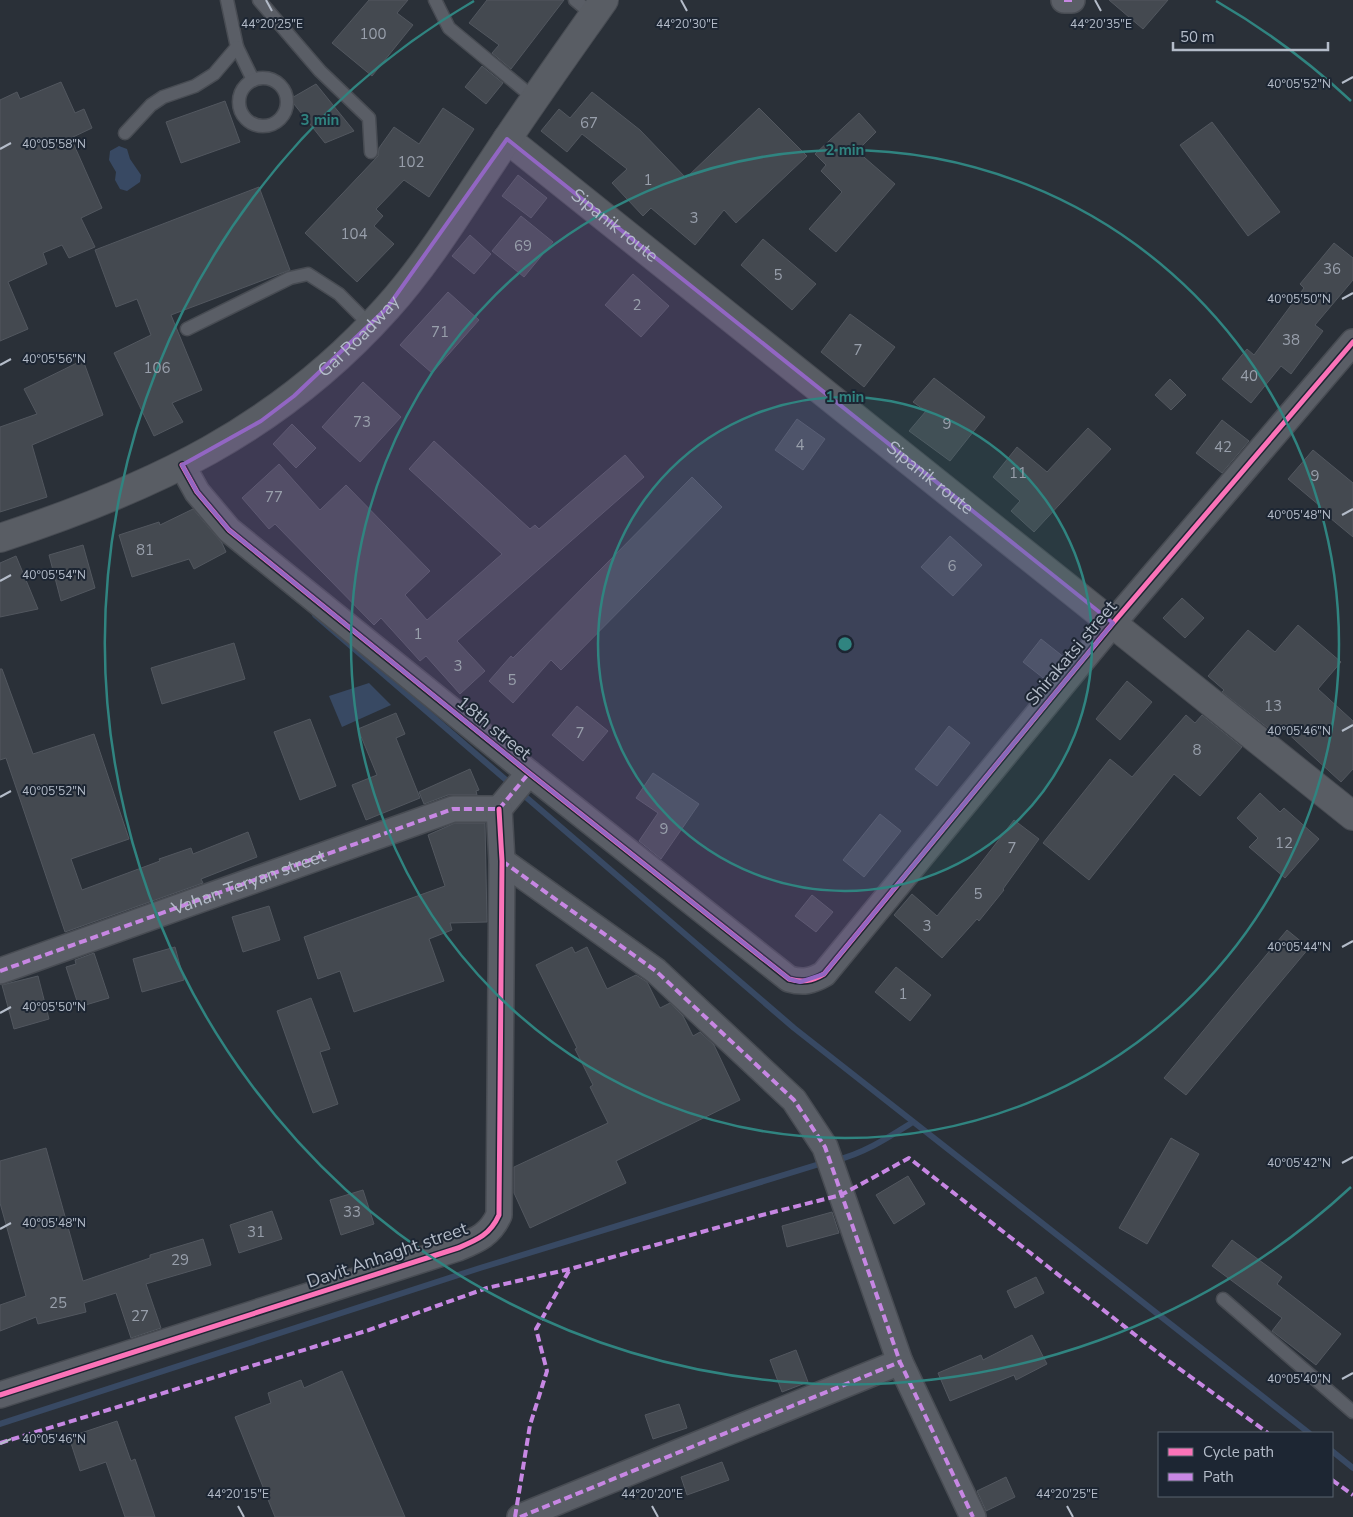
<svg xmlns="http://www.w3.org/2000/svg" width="1353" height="1517" font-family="'Nunito Sans',sans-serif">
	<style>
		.water { fill: #384963 }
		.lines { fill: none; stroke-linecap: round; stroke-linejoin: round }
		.stream { stroke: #384963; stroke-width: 6 }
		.building { fill: #444950; stroke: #52575f }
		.service-casing { stroke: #484c53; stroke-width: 15 }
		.minor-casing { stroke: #484c53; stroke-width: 28 }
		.secondary-casing { stroke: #484c53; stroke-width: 30 }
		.service { stroke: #5a5e66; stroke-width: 12 }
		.minor { stroke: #5a5e66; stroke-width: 25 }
		.secondary { stroke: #595d64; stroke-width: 28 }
		.quiet { stroke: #c787e3; stroke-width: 4; stroke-dasharray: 8 4; stroke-linecap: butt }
		.cycleway-casing { stroke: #1d2633; stroke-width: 8 }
		.cycleway { stroke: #fb73b8; stroke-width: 5 }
		.marked { fill: #9266c3; fill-opacity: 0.2; stroke: #9266c3; stroke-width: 4; stroke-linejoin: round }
		.ticks { fill: none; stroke: #b4bcc9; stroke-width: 2 }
		.ring { fill: none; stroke: #308480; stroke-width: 2.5 }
		.labels { text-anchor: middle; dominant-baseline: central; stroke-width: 4; stroke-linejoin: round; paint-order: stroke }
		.number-label { font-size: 15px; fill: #989fab }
		.street-label { font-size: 18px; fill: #b4bcc9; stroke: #1d2633 }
		.ticks-label { font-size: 12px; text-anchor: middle; fill: #b4bcc9; stroke: #1d2633; stroke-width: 4; stroke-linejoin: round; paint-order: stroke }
		.centre { fill: #308480; stroke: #1d2633; stroke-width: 2.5 }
		.ring-label { font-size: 15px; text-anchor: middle; font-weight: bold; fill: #308480; stroke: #1d2633; stroke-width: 4; stroke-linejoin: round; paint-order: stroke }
	</style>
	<rect width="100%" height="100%" fill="#2a3038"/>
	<g class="water">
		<polygon points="119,146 127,149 130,159 141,175 140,182 127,191 120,189 115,180 116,172 109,160 110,151"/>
		<polygon points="369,683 391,705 342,727 329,696"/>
	</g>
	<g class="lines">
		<g class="stream">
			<polyline points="315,615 513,786"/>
			<polyline points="520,792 794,1028 1309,1433"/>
			<path d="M836,1160C863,1154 889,1137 913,1122"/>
			<polyline points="0,1424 480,1268 826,1162"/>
			<polyline points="1332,1451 1353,1468"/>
		</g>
	</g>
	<g class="building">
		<polygon points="369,0 408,0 397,13 413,25 372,76 332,43"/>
		<polygon points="487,0 564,0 511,69 492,53 499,45 469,23"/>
		<polygon points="1109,0 1168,0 1143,29"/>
		<polygon points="482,66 503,83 486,104 465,87"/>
		<polygon points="61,82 75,113 84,109 92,128 71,138 102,208 81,218 95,247 69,258 62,245 43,253 47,264 8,282 28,329 0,341 0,100 17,92 20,99"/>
		<polygon points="316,84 354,131 325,143 290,99"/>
		<polygon points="592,92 640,130 686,178 759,108 807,156 736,223 724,210 695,245 651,208 643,216 612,183 627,169 582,134 567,152 541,131 559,109 570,118"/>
		<polygon points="225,101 240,142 181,163 166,122"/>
		<polygon points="443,108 474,129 429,197 404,180 376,209 383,216 374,226 394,244 357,282 305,233 378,156 379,148 394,127 419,144"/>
		<polygon points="859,113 876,132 857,151 895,184 836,252 809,229 842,192 821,171 826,165 815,154"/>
		<polygon points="1212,122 1280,212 1248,236 1180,145"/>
		<polygon points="518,175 547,198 531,218 502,196"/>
		<polygon points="259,187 290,270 171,315 202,390 172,403 183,422 154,436 114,353 151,335 137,299 116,307 95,250"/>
		<polygon points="521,216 553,242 524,277 492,251"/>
		<polygon points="470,235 491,254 474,274 452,256"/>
		<polygon points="763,239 816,284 792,310 741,265"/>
		<polygon points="1334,243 1353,258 1353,280 1315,325 1323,331 1291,374 1281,366 1251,403 1222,379 1247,349 1254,355 1304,288 1300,284"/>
		<polygon points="633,274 669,306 641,337 605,305"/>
		<polygon points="448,292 479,320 432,373 400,345"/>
		<polygon points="850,314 895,347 864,387 821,352"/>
		<polygon points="83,360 103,415 32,445 47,497 0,512 0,427 37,414 24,389"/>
		<polygon points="934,378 985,417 950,461 909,431 926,411 913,402"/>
		<polygon points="1170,379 1186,395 1171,410 1155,395"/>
		<polygon points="363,382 401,417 360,462 322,427"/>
		<polygon points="797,419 825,439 803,470 775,450"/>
		<polygon points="1222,420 1249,441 1222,473 1196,453"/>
		<polygon points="292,424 316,448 296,468 273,444"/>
		<polygon points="1088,428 1111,449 1034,532 1011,511 1020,501 993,477 1017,447 1047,472"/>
		<polygon points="434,441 530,529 535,525 539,529 625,455 644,477 457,641 485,671 460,694 426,656 420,661 381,618 374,625 275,524 269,529 242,498 279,464 320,510 346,485 430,571 405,595 427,620 502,554 409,469"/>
		<polygon points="1313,450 1353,483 1353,537 1318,508 1320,506 1288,479"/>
		<polygon points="692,477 722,507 561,670 551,660 513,703 489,681 511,656 513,658"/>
		<polygon points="193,509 222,543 226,552 194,569 189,559 132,577 119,535 159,522 160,525"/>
		<polygon points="950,536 982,565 953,596 921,567"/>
		<polygon points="83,545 95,588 61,601 49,555"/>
		<polygon points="16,556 38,609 0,617 0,563"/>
		<polygon points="1182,598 1204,618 1185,638 1163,618"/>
		<polygon points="1298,625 1341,662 1318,689 1353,721 1353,769 1341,782 1283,729 1277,735 1222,692 1224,690 1208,676 1248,630 1275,652"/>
		<polygon points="1041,639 1065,658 1047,681 1023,662"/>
		<polygon points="234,643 245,679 162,704 151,668"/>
		<polygon points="0,669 2,669 33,754 94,734 129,839 71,859 82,890 160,861 159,859 191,848 193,854 248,832 257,857 201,879 203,883 65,932 6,758 0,760"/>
		<polygon points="1127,681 1152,702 1120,740 1096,719"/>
		<polygon points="577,706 608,731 583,761 552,735"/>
		<polygon points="396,713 405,734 396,738 420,798 366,820 352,785 377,775 358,729"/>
		<polygon points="1186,715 1195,723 1202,715 1242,747 1200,796 1174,774 1089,880 1043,843 1110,759 1132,777"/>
		<polygon points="310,719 336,786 300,800 274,732"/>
		<polygon points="949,726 970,743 937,786 915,769"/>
		<polygon points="470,769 479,790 476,791 477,795 448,795 424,804 419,792"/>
		<polygon points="653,773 699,804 661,859 639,841 658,813 636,798"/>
		<polygon points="1260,793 1280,812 1284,808 1319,839 1285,878 1249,847 1258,838 1237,818"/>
		<polygon points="880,814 901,831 864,877 843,860"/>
		<polygon points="1014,820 1039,839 1003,889 1004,890 979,921 977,919 942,958 894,915 912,894 937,916 977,868"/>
		<polygon points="455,823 485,823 487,922 450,923 452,930 429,939 444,981 354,1012 340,971 318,979 304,937 445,886 428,835"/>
		<polygon points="812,895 833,912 816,932 795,916"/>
		<polygon points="269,906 280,940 243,952 232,917"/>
		<polygon points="1287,930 1309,948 1186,1095 1164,1078"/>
		<polygon points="175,947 184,980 142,992 133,959"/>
		<polygon points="572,947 575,953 587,947 607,989 636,975 647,982 660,1008 670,1003 683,1016 693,1036 700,1032 714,1045 740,1100 616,1161 626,1183 530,1228 514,1193 514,1167 608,1123 590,1087 593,1085 575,1049 577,1048 536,965"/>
		<polygon points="94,953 109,998 79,1007 66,967 76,964 75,960"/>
		<polygon points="896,967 931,995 910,1021 875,992"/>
		<polygon points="38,976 49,1019 14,1029 2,985"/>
		<polygon points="311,998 330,1049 320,1052 338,1104 313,1113 277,1011"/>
		<polygon points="1171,1138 1199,1154 1147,1244 1119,1228"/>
		<polygon points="46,1148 83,1281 150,1258 150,1255 203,1239 211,1265 146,1284 161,1328 131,1338 116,1293 84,1303 86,1312 38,1324 36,1317 0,1331 0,1305 26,1296 0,1203 0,1161"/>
		<polygon points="908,1176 925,1204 894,1224 876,1195"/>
		<polygon points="363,1190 374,1224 341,1235 330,1200"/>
		<polygon points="272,1211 282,1239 239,1253 230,1225"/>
		<polygon points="832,1212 839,1233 787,1247 782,1226"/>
		<polygon points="1232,1240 1282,1277 1277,1284 1341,1334 1316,1365 1272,1331 1282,1318 1212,1266"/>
		<polygon points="1036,1277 1044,1293 1015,1308 1007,1291"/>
		<polygon points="1032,1335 1047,1364 1016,1380 1014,1375 950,1401 938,1373 981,1355 983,1360"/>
		<polygon points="796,1350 808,1382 782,1392 770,1360"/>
		<polygon points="342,1371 405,1517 275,1517 235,1417 271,1403 268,1393 301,1380 304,1388"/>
		<polygon points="679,1404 687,1428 653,1439 645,1415"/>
		<polygon points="117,1421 131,1461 135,1459 155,1517 125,1517 106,1462 80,1471 69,1437"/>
		<polygon points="722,1462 729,1480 687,1495 681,1477"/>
		<polygon points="1006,1477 1015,1497 986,1511 977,1491"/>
	</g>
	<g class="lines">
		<g class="service-casing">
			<g id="service">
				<polyline points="227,0 237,47 253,80"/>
				<polyline points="259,0 320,71 369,118 371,152"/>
				<polyline points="435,0 449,28 535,99"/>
				<polyline points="575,0 593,15"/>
				<circle cx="263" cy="102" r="24"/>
				<polyline points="125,133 151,105 163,97 195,86 214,74 237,47"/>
				<polyline points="187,329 290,278 308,274 339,294 370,325"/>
				<polyline points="1223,1299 1353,1412"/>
			</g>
		</g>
		<g class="minor-casing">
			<g id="minor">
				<polyline points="1064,0 1072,0"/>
				<path d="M182,465L197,492L229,530L529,773L789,979C803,983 812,981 824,974L1113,623L1353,342"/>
				<polyline points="499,809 529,773"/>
				<polyline points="502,861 656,971 794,1100 825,1147 900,1362 973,1517"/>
				<path id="s1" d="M0,971L453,809H499"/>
				<path d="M0,1395L458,1248C477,1240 490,1235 499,1215L502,861L499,809"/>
				<polyline points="520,1517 900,1362"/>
			</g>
		</g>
		<g class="secondary-casing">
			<g id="secondary">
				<path id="s2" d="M507,139L1353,816"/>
				<path id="s3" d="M0,538C152,488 278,430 387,308C426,265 459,211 492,162C528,107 566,54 604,0"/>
			</g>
		</g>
		<use href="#service" class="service"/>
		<use href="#minor" class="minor"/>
		<use href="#secondary" class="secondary"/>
		<g class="quiet">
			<polyline points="1064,0 1072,0"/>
			<polyline points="499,809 529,773"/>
			<polyline points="502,861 656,971 794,1100 825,1147 900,1362 973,1517"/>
			<polyline points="0,971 453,809 499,809"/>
			<polyline points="0,1443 369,1330 487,1288 570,1269 762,1215 841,1195 909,1158 1166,1359 1268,1433"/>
			<polyline points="1332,1480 1353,1495"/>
			<polyline points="515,1517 530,1425 547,1371 536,1329 570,1269"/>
			<polyline points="520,1517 900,1362"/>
		</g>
		<g class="cycleway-casing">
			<g id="cycleway">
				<path d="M182,465L197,492L229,530L529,773L789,979C803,983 812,981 824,974L1113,623L1353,342"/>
				<path d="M0,1395L458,1248C477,1240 490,1235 499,1215L502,861L499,809"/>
			</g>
		</g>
		<use href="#cycleway" class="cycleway"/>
	</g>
	<path class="marked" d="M507,139L1113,623L824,974L800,982L789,979L529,773L229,530L197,492L182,465L261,421L294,396L387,308Z"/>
	<path class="ticks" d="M266,0L272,11M681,0L687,11M1095,0L1101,11M1342,83L1353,77M0,149L11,143M1342,299L1353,293M0,365L11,359M1342,515L1353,509M0,581L11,575M1342,731L1353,725M0,797L11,791M1342,947L1353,941M0,1013L11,1007M1342,1163L1353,1157M0,1229L11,1223M1342,1379L1353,1373M0,1444L11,1439M238,1506L244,1517M652,1506L658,1517M1067,1506L1073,1517"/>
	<circle cx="845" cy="644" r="247" fill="#308480" fill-opacity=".12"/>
	<g class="ring">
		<circle cx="845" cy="644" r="247"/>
		<circle cx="845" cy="644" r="494"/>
		<path d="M1351 1187A742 742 0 1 1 474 1M1216 1A742 742 0 0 1 1351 101"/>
	</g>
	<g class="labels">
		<g class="number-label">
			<text x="373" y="34">100</text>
			<text x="589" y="123">67</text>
			<text x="411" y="162">102</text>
			<text x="648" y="180">1</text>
			<text x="694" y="218">3</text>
			<text x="354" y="234">104</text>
			<text x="523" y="246">69</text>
			<text x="1332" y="269">36</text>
			<text x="778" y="275">5</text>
			<text x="637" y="305">2</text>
			<text x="440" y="332">71</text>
			<text x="1291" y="340">38</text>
			<text x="858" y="350">7</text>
			<text x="157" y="368">106</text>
			<text x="1249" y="376">40</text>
			<text x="362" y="422">73</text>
			<text x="947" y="424">9</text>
			<text x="800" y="445">4</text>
			<text x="1223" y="447">42</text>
			<text x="1018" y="473">11</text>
			<text x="1315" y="476">9</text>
			<text x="274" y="497">77</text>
			<text x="145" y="550">81</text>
			<text x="952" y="566">6</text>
			<text x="418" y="634">1</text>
			<text x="458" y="666">3</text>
			<text x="512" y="680">5</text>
			<text x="1273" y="706">13</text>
			<text x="580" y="733">7</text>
			<text x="1197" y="750">8</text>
			<text x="664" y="829">9</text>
			<text x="1284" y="843">12</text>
			<text x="1012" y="848">7</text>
			<text x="978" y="894">5</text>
			<text x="927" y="926">3</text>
			<text x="903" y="994">1</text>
			<text x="352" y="1212">33</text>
			<text x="256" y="1232">31</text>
			<text x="180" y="1260">29</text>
			<text x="58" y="1303">25</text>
			<text x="140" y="1316">27</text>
		</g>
		<g class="street-label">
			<text stroke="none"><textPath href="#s2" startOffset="138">Sipanik route</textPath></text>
			<text stroke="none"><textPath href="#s3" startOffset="416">Gai Roadway</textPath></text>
			<text stroke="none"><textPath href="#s2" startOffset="542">Sipanik route</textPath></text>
			<text transform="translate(1071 653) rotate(-50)">Shirakatsi street</text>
			<text transform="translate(494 728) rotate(39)">18th street</text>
			<text stroke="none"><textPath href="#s1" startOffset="264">Vahan Teryan street</textPath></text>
			<text transform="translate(387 1255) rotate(-19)">Davit Anhaght street</text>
		</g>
	</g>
	<g class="ticks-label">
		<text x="272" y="28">44°20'25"E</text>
		<text x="687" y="28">44°20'30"E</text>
		<text x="1101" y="28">44°20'35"E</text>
		<text x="1299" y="88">40°05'52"N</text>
		<text x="54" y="148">40°05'58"N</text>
		<text x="1299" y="303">40°05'50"N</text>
		<text x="54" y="363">40°05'56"N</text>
		<text x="1299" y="519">40°05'48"N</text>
		<text x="54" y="579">40°05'54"N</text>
		<text x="1299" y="735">40°05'46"N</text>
		<text x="54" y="795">40°05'52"N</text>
		<text x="1299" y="951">40°05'44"N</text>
		<text x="54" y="1011">40°05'50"N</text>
		<text x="1299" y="1167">40°05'42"N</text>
		<text x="54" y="1227">40°05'48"N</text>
		<text x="1299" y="1383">40°05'40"N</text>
		<text x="54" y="1443">40°05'46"N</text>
		<text x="238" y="1498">44°20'15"E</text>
		<text x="652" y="1498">44°20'20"E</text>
		<text x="1067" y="1498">44°20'25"E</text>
	</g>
	<circle cx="845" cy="644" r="8" class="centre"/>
	<g class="ring-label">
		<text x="320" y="125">3 min</text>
		<text x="845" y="155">2 min</text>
		<text x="845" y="402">1 min</text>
	</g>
	<rect x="1158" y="1432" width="175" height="65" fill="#1d2633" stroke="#59626f"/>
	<rect x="1168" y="1448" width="25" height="8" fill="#fb73b8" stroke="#59626f"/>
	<text x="1203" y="1457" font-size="15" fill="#b4bcc9">Cycle path</text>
	<rect x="1168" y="1473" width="25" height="8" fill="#c787e3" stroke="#59626f"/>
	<text x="1203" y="1482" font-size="15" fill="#b4bcc9">Path</text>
	<path d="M1173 42v8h155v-8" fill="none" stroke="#b4bcc9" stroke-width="2.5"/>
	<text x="1180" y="42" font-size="15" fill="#b4bcc9" stroke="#1d2633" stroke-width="4" paint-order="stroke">50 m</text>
</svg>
